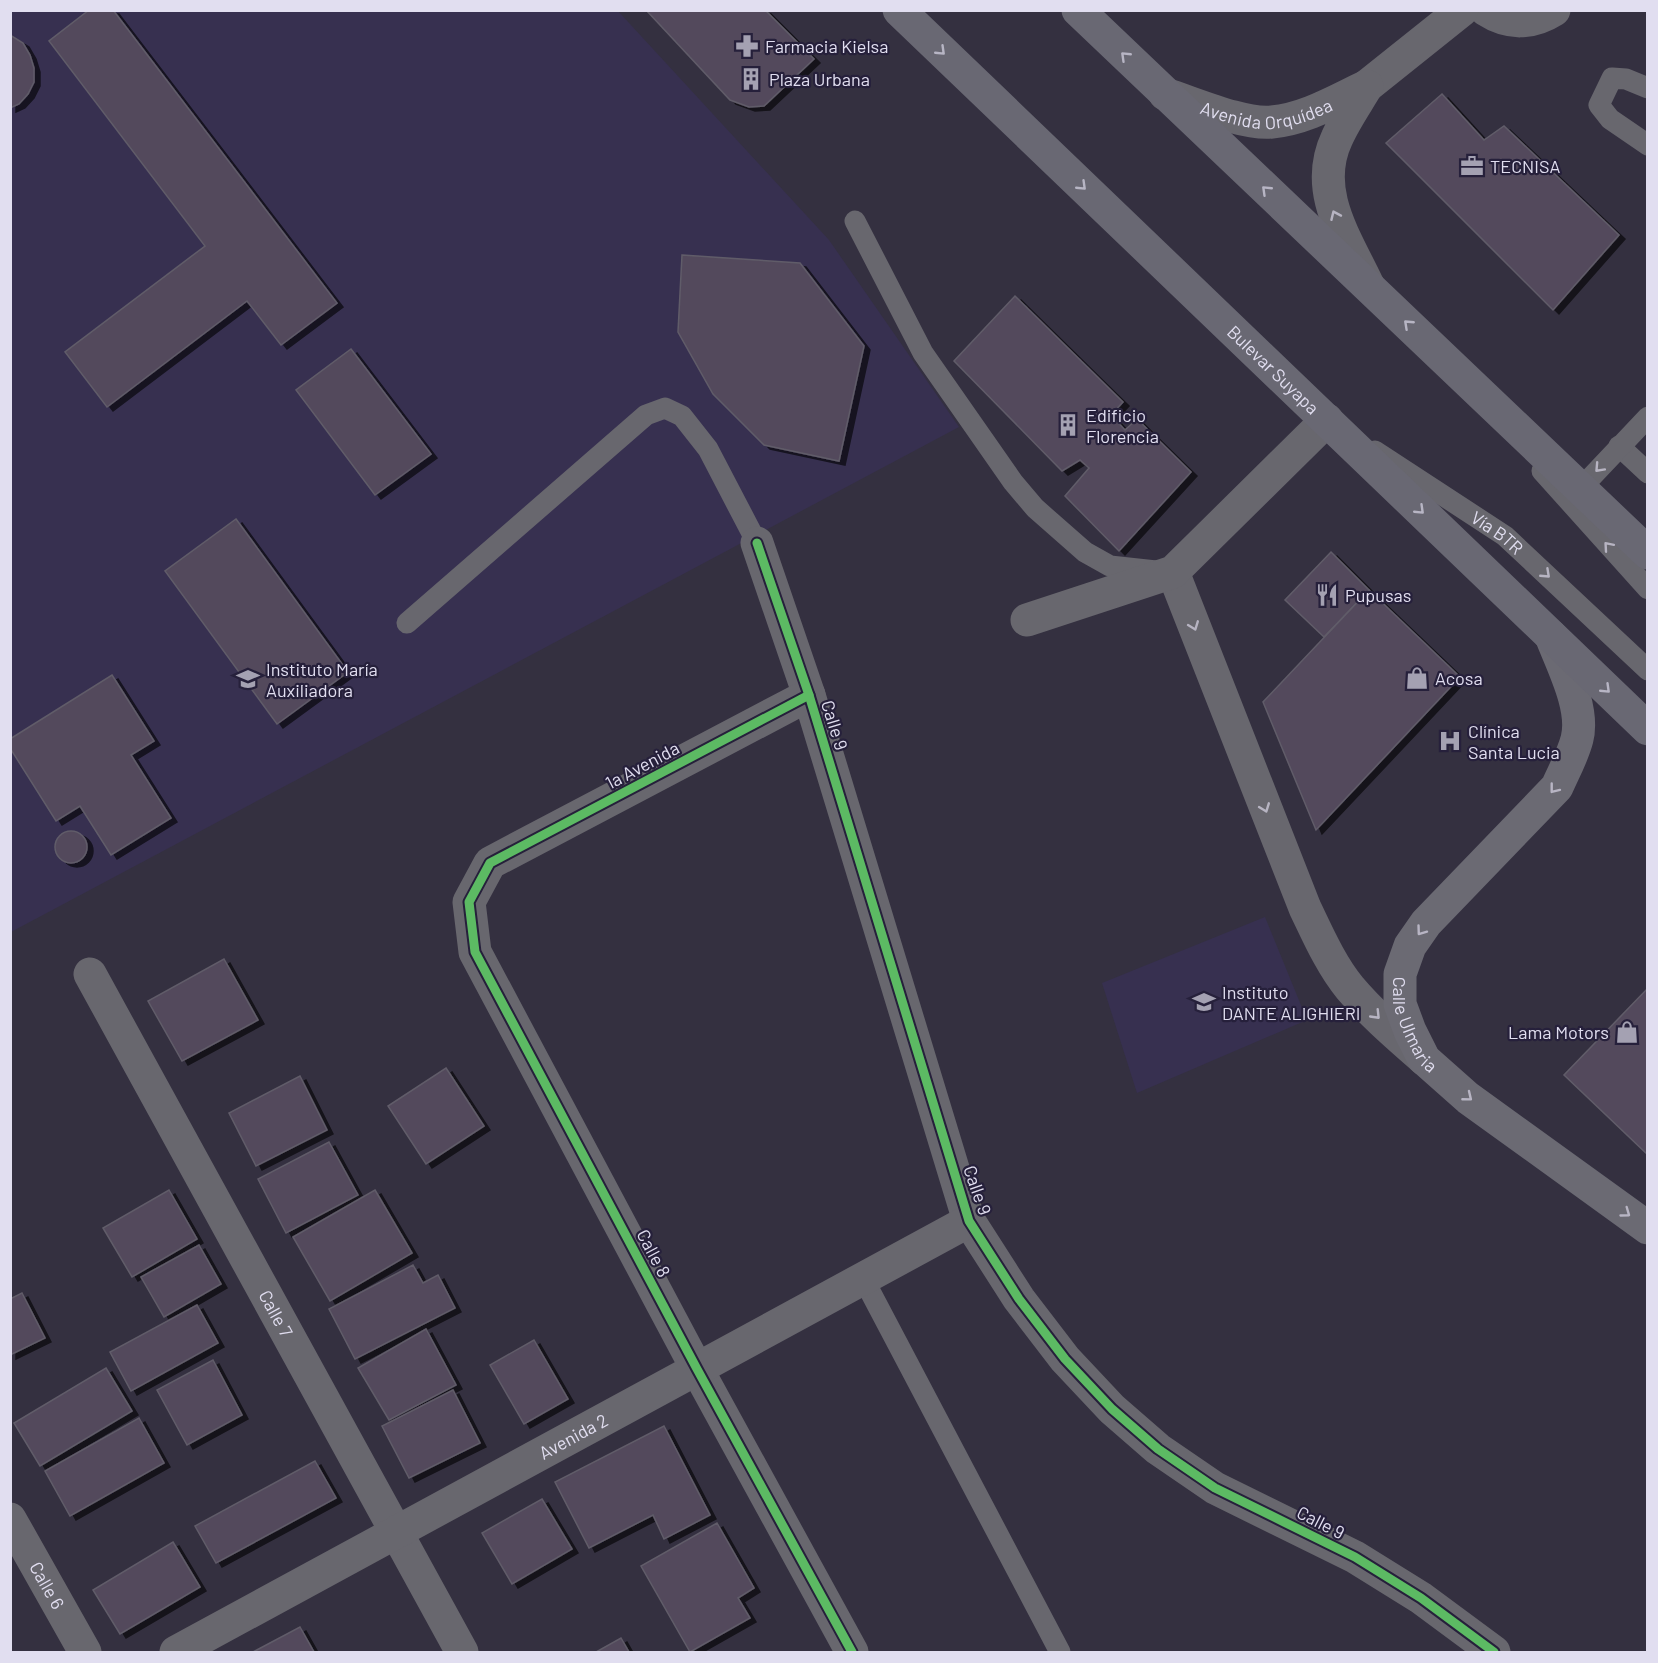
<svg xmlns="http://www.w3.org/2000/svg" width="1658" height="1663" font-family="Barlow,sans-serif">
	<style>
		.built { fill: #373050 }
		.building { fill: #524a5c; stroke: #615c69; stroke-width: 1.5; filter: url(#shadow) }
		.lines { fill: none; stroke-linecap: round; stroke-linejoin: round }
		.lane { stroke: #68676e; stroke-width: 21 }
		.street { stroke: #68676e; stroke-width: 33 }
		.secondary { stroke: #6b6a73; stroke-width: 33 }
		.primary { stroke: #696873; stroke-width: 33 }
		.cycleway-casing { stroke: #26203b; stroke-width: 13 }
		.cycleway { stroke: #5cba63; stroke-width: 9 }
		.oneway { stroke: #b7b5c4 }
		.oneway2 { stroke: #b7b4c2 }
		.oneway3 { stroke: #b8b5c4 }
		.labels { text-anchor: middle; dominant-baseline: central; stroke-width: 4.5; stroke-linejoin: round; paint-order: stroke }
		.poi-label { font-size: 18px; fill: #e1def0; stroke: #26203b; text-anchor: start }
		.street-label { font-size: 18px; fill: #e1def0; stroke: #26203b }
	</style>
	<defs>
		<filter id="shadow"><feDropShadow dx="6" dy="4" stdDeviation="0" flood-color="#0009"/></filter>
	</defs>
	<rect width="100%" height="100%" fill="#343040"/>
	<g class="built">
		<polygon points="11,11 618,11 829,240 959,427 11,932"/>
		<polygon points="1265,917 1307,1020 1137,1093 1102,983"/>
	</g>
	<g class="building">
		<polygon points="89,10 113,10 337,303 281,345 247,301 107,407 65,352 205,246 49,41"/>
		<polygon points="646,10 765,10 814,59 764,106 749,107 730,100"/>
		<polygon points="10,35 23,43 30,55 34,68 34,82 28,94 19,104 10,108"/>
		<polygon points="1442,94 1484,140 1504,126 1619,235 1553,310 1386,143"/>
		<polygon points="682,255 800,263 864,346 839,461 764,445 713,394 678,332"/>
		<polygon points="1015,296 1123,402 1111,415 1125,430 1137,419 1191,472 1119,551 1065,496 1089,468 1080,460 1062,471 954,361"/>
		<polygon points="351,349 431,454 375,495 296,390"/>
		<polygon points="236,519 348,672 277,724 165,571"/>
		<polygon points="1331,552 1369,590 1324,637 1285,600"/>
		<polygon points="1369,590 1460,677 1316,830 1263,702"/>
		<polygon points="112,675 154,741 131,755 171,818 111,855 80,806 56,821 10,748 10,739"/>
		<circle cx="71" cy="847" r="16"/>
		<polygon points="224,959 258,1020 182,1061 148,1001"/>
		<polygon points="1648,988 1648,1155 1564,1075"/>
		<polygon points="446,1068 484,1126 426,1164 388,1106"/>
		<polygon points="300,1076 327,1130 256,1166 229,1113"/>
		<polygon points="329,1142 358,1195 286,1233 258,1179"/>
		<polygon points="169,1190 197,1239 132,1277 103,1228"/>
		<polygon points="375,1190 412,1253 330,1301 293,1237"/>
		<polygon points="199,1245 221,1284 164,1317 141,1277"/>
		<polygon points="413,1265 423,1283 438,1275 455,1308 355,1359 329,1309"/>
		<polygon points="22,1293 45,1338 10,1355 10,1299"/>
		<polygon points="197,1305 218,1343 131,1391 110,1352"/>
		<polygon points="426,1329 456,1385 389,1420 358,1368"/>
		<polygon points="534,1340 568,1399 524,1424 490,1365"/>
		<polygon points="213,1360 242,1415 187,1445 157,1390"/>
		<polygon points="106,1368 132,1411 40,1466 14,1423"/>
		<polygon points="453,1390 480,1443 409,1478 382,1426"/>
		<polygon points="139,1418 164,1463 70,1516 45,1471"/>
		<polygon points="664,1426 710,1515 664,1539 653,1515 589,1548 555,1482"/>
		<polygon points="315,1461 336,1498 216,1563 195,1526"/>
		<polygon points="542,1499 572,1549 512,1584 482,1533"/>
		<polygon points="717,1523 754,1588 738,1598 750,1618 690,1652 641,1566"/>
		<polygon points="173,1542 200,1587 120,1634 93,1590"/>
		<polygon points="300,1627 314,1652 253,1652"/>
		<polygon points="621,1638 629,1652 596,1652"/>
	</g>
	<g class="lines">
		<g class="lane">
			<polyline points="1648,88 1626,79 1612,78 1599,105 1610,119 1648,145"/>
			<polyline points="855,221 923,353 1013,482 1035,508 1085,552 1110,566 1156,571"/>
			<polyline points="1619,446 1648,473"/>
			<path id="s1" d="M1375,451L1505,536L1648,670"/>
			<polyline points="1542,471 1648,589"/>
			<polyline points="1580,489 1648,417"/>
			<polyline points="407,623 646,415 665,408 682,416 708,449 757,543"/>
			<polyline points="863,1278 1060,1652"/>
		</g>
		<g class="street">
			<path d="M1486,10C1509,25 1532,24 1554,10"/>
			<polyline points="1367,86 1462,10"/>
			<path id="s2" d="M1165,94C1194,103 1243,125 1272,122C1306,119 1337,100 1367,86C1357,103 1345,120 1337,138C1312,191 1346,238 1368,285"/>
			<polyline points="757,543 809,695 969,1221 1019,1299 1065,1359 1112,1409 1158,1449 1215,1488 1355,1557 1421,1598 1494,1652"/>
			<path d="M1173,572L1305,908C1318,935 1331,965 1350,988C1372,1014 1399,1037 1424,1059"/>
			<polyline points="1027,620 1173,572 1327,420"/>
			<polyline points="809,695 490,863 469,902 475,952 697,1369 852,1652"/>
			<path id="s3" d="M90,974L462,1652"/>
			<path id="s4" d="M10,1519L85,1652"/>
			<path id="s5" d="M176,1652L969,1221"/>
		</g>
		<path class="secondary" id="s6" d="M1551,636C1562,665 1585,708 1577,739C1573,755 1564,771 1557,787L1426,923L1410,946L1400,974V1004L1410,1031L1424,1059L1468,1098L1648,1228"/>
		<g class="primary">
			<path id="s7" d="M899,10L1648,729"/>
			<polyline points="1078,10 1648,553"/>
		</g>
		<g class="cycleway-casing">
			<g id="cycleway">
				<polyline points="757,543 809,695 969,1221 1019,1299 1065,1359 1112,1409 1158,1449 1215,1488 1355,1557 1421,1598 1494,1652"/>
				<polyline points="809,695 490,863 469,902 475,952 697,1369 852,1652"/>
			</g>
		</g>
		<use href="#cycleway" class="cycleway"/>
	</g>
	<defs><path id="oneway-chevron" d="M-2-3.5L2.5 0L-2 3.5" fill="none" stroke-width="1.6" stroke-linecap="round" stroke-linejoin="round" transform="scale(1.5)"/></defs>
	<g class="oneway">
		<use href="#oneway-chevron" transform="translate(941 51) rotate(44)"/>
		<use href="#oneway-chevron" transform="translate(1125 56) rotate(-136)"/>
		<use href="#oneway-chevron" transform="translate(1082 186) rotate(44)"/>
		<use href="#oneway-chevron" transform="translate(1266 190) rotate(-136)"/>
		<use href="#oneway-chevron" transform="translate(1408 324) rotate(-137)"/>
		<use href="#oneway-chevron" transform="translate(1420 510) rotate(44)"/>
		<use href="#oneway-chevron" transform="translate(1606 689) rotate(44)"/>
	</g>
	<g class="oneway2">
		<use href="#oneway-chevron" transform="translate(1335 215) rotate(-114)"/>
		<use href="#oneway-chevron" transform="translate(1599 468) rotate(133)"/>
		<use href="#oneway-chevron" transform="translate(1608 546) rotate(-131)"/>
		<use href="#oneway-chevron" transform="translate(1546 574) rotate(43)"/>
		<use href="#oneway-chevron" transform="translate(1194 626) rotate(69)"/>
		<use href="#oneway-chevron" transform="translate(1265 808) rotate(69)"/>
		<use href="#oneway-chevron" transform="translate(1376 1015) rotate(46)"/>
	</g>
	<g class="oneway3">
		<use href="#oneway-chevron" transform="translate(1554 789) rotate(128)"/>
		<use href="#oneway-chevron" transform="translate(1421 931) rotate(126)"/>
		<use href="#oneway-chevron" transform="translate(1468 1097) rotate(39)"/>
		<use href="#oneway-chevron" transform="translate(1626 1213) rotate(36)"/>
	</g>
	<defs>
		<g id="pharmacy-bare" transform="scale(1.8)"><path d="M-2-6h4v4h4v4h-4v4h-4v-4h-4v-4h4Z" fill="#a4a1b2" stroke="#26203b" stroke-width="2.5" paint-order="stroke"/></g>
		<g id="building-bare" transform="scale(1.8)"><path d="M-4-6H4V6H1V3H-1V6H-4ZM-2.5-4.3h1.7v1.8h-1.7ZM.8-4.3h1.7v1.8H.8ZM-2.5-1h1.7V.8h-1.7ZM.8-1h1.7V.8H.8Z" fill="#a4a1b2" stroke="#26203b" stroke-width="2.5" paint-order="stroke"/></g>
		<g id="office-bare" transform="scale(1.8)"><path d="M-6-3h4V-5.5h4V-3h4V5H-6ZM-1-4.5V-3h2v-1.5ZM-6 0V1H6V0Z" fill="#a4a1b2" stroke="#26203b" stroke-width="2.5" paint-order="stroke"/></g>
		<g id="restaurant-bare" transform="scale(1.8)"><path d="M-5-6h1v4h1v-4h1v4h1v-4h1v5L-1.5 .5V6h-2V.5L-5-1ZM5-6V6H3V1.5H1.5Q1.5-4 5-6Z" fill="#a4a1b2" stroke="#26203b" stroke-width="2.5" paint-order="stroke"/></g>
		<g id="shop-bare" transform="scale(1.8)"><path d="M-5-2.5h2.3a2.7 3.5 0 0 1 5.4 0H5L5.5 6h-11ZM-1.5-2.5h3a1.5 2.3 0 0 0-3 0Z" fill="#a4a1b2" stroke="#26203b" stroke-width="2.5" paint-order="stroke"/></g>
		<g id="school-bare" transform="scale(1.8)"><path d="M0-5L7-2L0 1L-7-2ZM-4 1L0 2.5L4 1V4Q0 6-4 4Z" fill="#a4a1b2" stroke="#26203b" stroke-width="2.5" paint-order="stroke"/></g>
		<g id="hospital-bare" transform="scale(1.8)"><path d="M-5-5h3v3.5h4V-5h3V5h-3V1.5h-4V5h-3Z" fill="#a4a1b2" stroke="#26203b" stroke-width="2.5" paint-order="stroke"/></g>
	</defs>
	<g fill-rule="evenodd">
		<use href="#pharmacy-bare" x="747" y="46"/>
		<use href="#building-bare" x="751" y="79"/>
		<use href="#office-bare" x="1472" y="166"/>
		<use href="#building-bare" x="1068" y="425"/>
		<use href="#restaurant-bare" x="1327" y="595"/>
		<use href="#shop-bare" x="1417" y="678"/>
		<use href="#school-bare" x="248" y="679"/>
		<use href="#hospital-bare" x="1450" y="741"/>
		<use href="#school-bare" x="1204" y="1002"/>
		<use href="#shop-bare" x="1627" y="1032"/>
	</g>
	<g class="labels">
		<g class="poi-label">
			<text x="765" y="46">Farmacia Kielsa</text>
			<text x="769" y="79">Plaza Urbana</text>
			<text x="1490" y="166">TECNISA</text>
			<text x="1086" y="415">Edificio<tspan x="1086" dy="21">Florencia</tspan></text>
			<text x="1345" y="595">Pupusas</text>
			<text x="266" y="669">Instituto María<tspan x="266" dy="21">Auxiliadora</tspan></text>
			<text x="1435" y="678">Acosa</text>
			<text x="1468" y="731">Clínica<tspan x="1468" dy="21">Santa Lucia</tspan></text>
			<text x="1222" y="992">Instituto<tspan x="1222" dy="21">DANTE ALIGHIERI</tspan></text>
			<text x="1609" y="1032" text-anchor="end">Lama Motors</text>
		</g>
		<g class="street-label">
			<text stroke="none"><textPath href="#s2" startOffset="106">Avenida Orquídea</textPath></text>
			<text stroke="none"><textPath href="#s7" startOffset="519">Bulevar Suyapa</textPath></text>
			<text stroke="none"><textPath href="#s1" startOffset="147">Vía BTR</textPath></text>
			<text transform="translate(835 725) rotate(73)">Calle 9</text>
			<text transform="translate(642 765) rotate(-28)">1a Avenida</text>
			<text stroke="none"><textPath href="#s6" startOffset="460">Calle Ulmaria</textPath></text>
			<text transform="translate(978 1190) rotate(71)">Calle 9</text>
			<text transform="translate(654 1253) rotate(62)">Calle 8</text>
			<text stroke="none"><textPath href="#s3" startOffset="387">Calle 7</textPath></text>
			<text stroke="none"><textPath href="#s5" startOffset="452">Avenida 2</textPath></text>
			<text transform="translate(1321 1522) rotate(27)">Calle 9</text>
			<text stroke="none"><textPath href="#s4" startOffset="76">Calle 6</textPath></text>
		</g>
	</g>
	<rect width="1658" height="1663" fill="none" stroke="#e1def0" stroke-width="24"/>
</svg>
